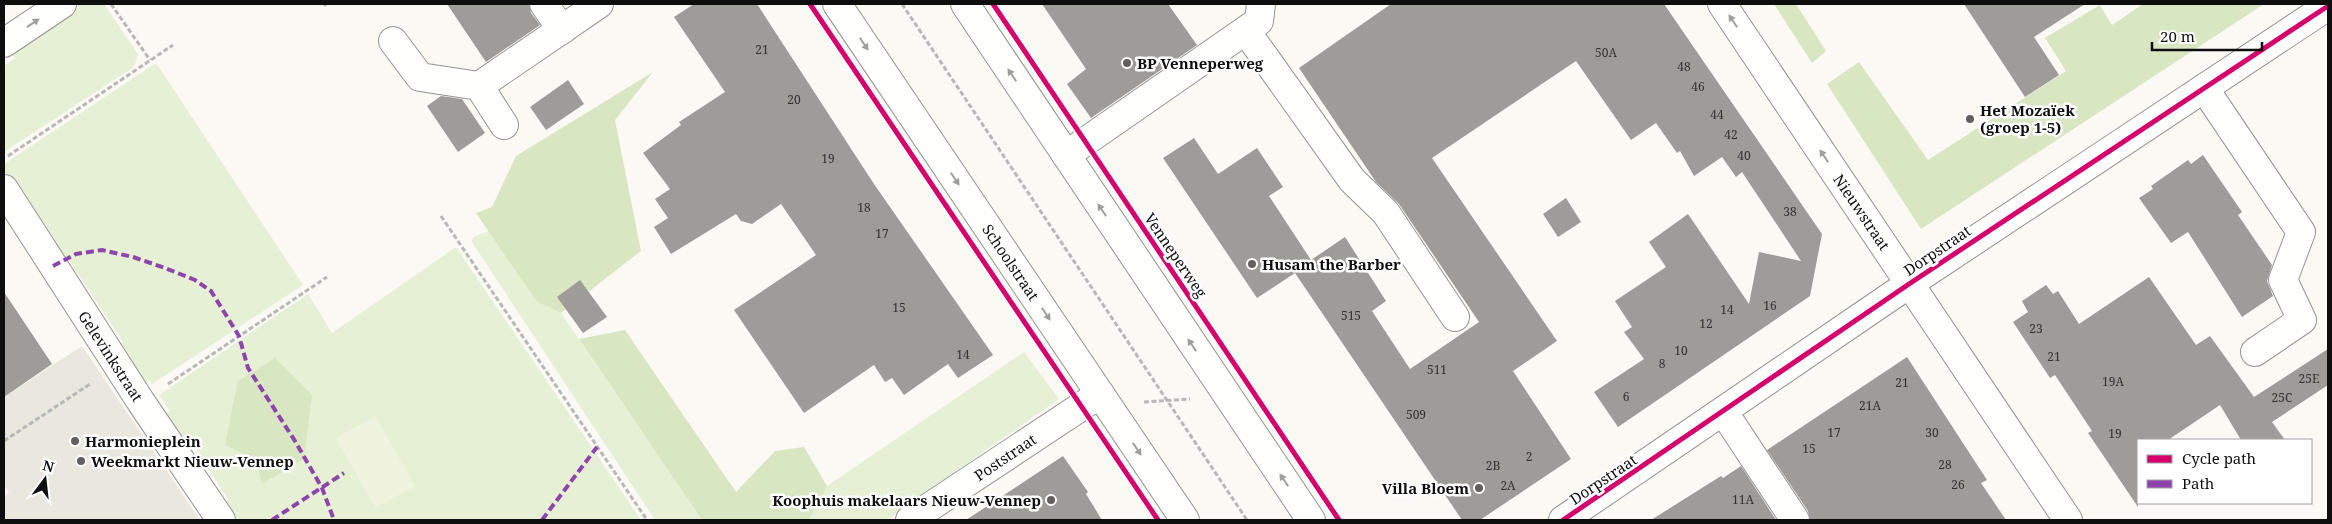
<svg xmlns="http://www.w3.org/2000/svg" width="2332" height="524" font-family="'Noto Serif',serif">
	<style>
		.green { fill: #e6f0d4 }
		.forest { fill: #d8e7c2 }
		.pitch { fill: #f0f4de }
		.plaza { fill: #eae7df }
		.building { fill: #9e9c99 }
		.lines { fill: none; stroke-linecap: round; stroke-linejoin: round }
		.minor-casing { stroke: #949492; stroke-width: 30 }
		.path { stroke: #b8b8b7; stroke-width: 3; stroke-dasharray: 5 2.5; stroke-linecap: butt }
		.minor { stroke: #fefefd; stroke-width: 28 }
		.quiet { stroke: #8e44ad; stroke-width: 4; stroke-dasharray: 8 4; stroke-linecap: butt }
		.cycleway-casing { stroke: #fff; stroke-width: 8 }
		.cycleway { stroke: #d6006c; stroke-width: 5 }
		.oneway { fill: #9e9e9d }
		.poi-dot { fill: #61605e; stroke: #fff; stroke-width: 2 }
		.labels { text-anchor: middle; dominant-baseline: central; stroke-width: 5; stroke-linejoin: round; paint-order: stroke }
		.number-label { font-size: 12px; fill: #323231 }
		.poi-label { font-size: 15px; font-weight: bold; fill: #0e0e0e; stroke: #fff; text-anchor: start }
		.street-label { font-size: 15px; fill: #0e0e0e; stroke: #fff }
	</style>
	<rect width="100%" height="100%" fill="#faf9f4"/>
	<g class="green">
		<polygon points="76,4 104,4 138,54 134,67 4,152 4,66 15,58 8,48"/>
		<polygon points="156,63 303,285 152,384 150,380 144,384 119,345 123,342 69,260 64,263 51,243 55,240 18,185 14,188 4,172 4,164"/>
		<polygon points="489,231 537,302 561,313 702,520 655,520 472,242 473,237"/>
		<polygon points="456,247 641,520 237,520 225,503 228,499 194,447 191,449 165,415 170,411 159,395 308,294 332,333"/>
		<polygon points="1024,352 1059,399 887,520 809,520 827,486"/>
	</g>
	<g class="forest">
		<polygon points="1774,4 1796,4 1826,51 1812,63"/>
		<polygon points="2143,4 2264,4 1921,229 1827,84 1859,62 1928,160 2066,71 2045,38 2100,5 2112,25"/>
		<polygon points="653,72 615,120 641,251 561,313 537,302 476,213 492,207 516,156"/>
		<polygon points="625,330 736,492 775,451 804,447 827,486 809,520 702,520 579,339"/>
		<polygon points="275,358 312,395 304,459 262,484 256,460 225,445 238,381"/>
	</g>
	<polygon class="pitch" points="375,416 415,486 375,508 336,438"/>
	<polygon class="plaza" points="82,346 200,520 4,520 4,496 9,493 4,485 4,397"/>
	<g class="building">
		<polygon points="447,4 529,4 531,13 540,25 486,62"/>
		<polygon points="694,4 757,4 874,184 993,355 958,378 948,364 904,395 892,378 885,382 874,365 804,413 734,310 816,255 781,204 752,224 741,221 736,214 671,254 654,227 668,218 655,199 670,189 643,153 681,125 679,122 725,92 674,17"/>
		<polygon points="1042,4 1168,4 1197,45 1091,118 1067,84 1086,69"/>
		<polygon points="1391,4 1664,4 1822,234 1810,296 1618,427 1594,392 1644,359 1624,332 1632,327 1615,301 1666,267 1649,242 1688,214 1749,304 1759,252 1801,261 1742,172 1736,177 1722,157 1694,176 1680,151 1677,153 1656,123 1631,140 1576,61 1432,158 1557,341 1513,371 1571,459 1480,520 1462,520 1295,273 1257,298 1163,158 1194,138 1218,174 1257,148 1283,187 1269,196 1311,260 1345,237 1386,301 1372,311 1410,369 1479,322 1399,204 1376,182 1299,68"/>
		<polygon points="1964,4 2085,4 2034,37 2059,75 2025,97"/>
		<polygon points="568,80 584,104 546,130 530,107"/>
		<polygon points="441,96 462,99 485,133 458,152 427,106"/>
		<polygon points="2203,155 2242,212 2238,215 2272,265 2267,281 2273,296 2242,317 2188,232 2171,243 2139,198 2153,189 2151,186 2188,160 2191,164"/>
		<polygon points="1566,198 1581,222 1558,237 1543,214"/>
		<polygon points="2149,277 2196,345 2210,336 2254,397 2328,349 2328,385 2272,422 2285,440 2241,440 2220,405 2168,440 2138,440 2138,507 2088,433 2092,431 2055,375 2050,378 2013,322 2028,312 2022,301 2046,285 2053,294 2058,291 2079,324"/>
		<polygon points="580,280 607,317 583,333 557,297"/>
		<polygon points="4,292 52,364 4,397"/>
		<polygon points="1907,357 1987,480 1981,483 2006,520 1810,520 1808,511 1767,450"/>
		<polygon points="1063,456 1088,492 1086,494 1102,520 966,520"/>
		<polygon points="1741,466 1776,520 1651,520 1721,476 1723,478"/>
	</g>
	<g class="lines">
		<g class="minor-casing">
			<g id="minor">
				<polyline points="544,4 562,30"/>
				<polyline points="837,4 1185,520"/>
				<polyline points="965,4 1311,520"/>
				<polyline points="1722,4 2068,520"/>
				<polyline points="1246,31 1352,180 1386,213 1455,317"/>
				<polyline points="393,41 420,77 479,86 599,4"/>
				<polyline points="4,43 62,4"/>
				<polyline points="479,86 504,125"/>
				<polyline points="2204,88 2301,232 2283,280 2302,320 2255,352"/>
				<polyline points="1066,155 1259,21 1261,4"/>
				<polyline points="4,189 141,402 221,520"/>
				<polyline points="1723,411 1795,520"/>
				<polyline points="910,520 1100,394"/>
				<polyline points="1563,520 1909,284 2328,6"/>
			</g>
		</g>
		<g class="path">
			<polyline points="111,4 150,60"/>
			<polyline points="902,4 1247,520"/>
			<polyline points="324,6 326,4"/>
			<polyline points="8,156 173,45"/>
			<polyline points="441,216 647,520"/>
			<polyline points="168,384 327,277"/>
			<polyline points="1144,402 1190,399"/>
			<polyline points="4,441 90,384"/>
		</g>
		<use href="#minor" class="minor"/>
		<g class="quiet">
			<polyline points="53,266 76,254 102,250 133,257 165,268 195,280 211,291 239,336 248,368 295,441 322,488 334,520"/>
			<polyline points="272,520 344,473"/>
			<polyline points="542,520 597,447"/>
		</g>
		<g class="cycleway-casing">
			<g id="cycleway">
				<polyline points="810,4 1158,520"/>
				<polyline points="993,4 1339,520"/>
				<polyline points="1563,520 1909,284 2328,6"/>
			</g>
		</g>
		<use href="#cycleway" class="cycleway"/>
	</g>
	<defs><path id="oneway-solid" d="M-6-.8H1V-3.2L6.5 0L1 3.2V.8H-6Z" transform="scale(1.25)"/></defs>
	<g class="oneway">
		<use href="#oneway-solid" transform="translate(1733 21) rotate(-124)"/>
		<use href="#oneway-solid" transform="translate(33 23) rotate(-34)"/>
		<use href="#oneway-solid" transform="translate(864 44) rotate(56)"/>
		<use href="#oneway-solid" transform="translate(1012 75) rotate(-124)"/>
		<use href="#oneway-solid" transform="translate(1824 156) rotate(-124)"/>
		<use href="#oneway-solid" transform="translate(955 179) rotate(56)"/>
		<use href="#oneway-solid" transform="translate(1102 210) rotate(-124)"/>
		<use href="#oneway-solid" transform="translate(1046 314) rotate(56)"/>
		<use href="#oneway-solid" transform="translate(1192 345) rotate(-124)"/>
		<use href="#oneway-solid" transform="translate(1137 449) rotate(56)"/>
		<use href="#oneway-solid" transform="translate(1284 480) rotate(-124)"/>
	</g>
	<g class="poi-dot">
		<circle cx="1127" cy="63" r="5"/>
		<circle cx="1970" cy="119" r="5"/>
		<circle cx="1252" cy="264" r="5"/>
		<circle cx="75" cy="441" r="5"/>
		<circle cx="81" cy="461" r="5"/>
		<circle cx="1479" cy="488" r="5"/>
		<circle cx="1051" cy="500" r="5"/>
	</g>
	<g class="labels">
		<g class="number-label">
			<text x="762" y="49">21</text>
			<text x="1606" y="52">50A</text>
			<text x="1684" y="66">48</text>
			<text x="1698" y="86">46</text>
			<text x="794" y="99">20</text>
			<text x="1717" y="114">44</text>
			<text x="1731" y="134">42</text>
			<text x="1744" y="155">40</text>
			<text x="828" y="158">19</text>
			<text x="864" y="207">18</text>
			<text x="1790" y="211">38</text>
			<text x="882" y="233">17</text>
			<text x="1770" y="305">16</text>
			<text x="899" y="307">15</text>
			<text x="1727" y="309">14</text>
			<text x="1351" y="315">515</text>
			<text x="1706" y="323">12</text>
			<text x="2036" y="328">23</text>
			<text x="1681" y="350">10</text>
			<text x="963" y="354">14</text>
			<text x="2054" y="356">21</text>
			<text x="1662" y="363">8</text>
			<text x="1437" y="369">511</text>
			<text x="2309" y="378">25E</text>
			<text x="2113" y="381">19A</text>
			<text x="1902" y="382">21</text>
			<text x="1626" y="396">6</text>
			<text x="2282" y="397">25C</text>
			<text x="1870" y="405">21A</text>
			<text x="1416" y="414">509</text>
			<text x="1834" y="432">17</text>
			<text x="1932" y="432">30</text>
			<text x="2115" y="433">19</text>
			<text x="1809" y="448">15</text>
			<text x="1529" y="456">2</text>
			<text x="1945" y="464">28</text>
			<text x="1493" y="465">2B</text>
			<text x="1958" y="484">26</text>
			<text x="1508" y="485">2A</text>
			<text x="1743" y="499">11A</text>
		</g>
		<g class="poi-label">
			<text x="1137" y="63">BP Venneperweg</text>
			<text x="1980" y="110">Het Mozaïek<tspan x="1980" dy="17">(groep 1-5)</tspan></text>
			<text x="1262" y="264">Husam the Barber</text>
			<text x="85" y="441">Harmonieplein</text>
			<text x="91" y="461">Weekmarkt Nieuw-Vennep</text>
			<text x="1469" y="488" text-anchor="end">Villa Bloem</text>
			<text x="1041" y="500" text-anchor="end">Koophuis makelaars Nieuw-Vennep</text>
		</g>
		<g class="street-label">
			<text transform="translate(1862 212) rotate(56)">Nieuwstraat</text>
			<text transform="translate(1937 250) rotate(-34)">Dorpstraat</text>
			<text transform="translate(1176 255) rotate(56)">Venneperweg</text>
			<text transform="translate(1011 262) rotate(56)">Schoolstraat</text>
			<text transform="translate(111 356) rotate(57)">Gelevinkstraat</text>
			<text transform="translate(1005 457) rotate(-34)">Poststraat</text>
			<text transform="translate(1603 479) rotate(-34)">Dorpstraat</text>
		</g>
	</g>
	<rect width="2332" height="524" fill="none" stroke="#0e0e0e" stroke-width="10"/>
	<rect x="2137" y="439" width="175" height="65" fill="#ffffff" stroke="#9f9f9f"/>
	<rect x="2147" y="455" width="25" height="8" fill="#d6006c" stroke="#9f9f9f"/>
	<text x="2182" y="464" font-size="15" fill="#0e0e0e">Cycle path</text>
	<rect x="2147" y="480" width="25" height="8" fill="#8e44ad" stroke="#9f9f9f"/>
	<text x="2182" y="489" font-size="15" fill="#0e0e0e">Path</text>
	<g transform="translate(45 479) rotate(15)" stroke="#ffffff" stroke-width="4" paint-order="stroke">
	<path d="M0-4L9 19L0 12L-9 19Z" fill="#0e0e0e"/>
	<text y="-8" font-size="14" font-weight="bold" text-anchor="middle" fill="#0e0e0e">N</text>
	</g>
	<path d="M2152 42v8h110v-8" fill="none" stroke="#0e0e0e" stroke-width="2.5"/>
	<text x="2160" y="42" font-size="15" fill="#0e0e0e" stroke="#ffffff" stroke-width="4" paint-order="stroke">20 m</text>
</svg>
